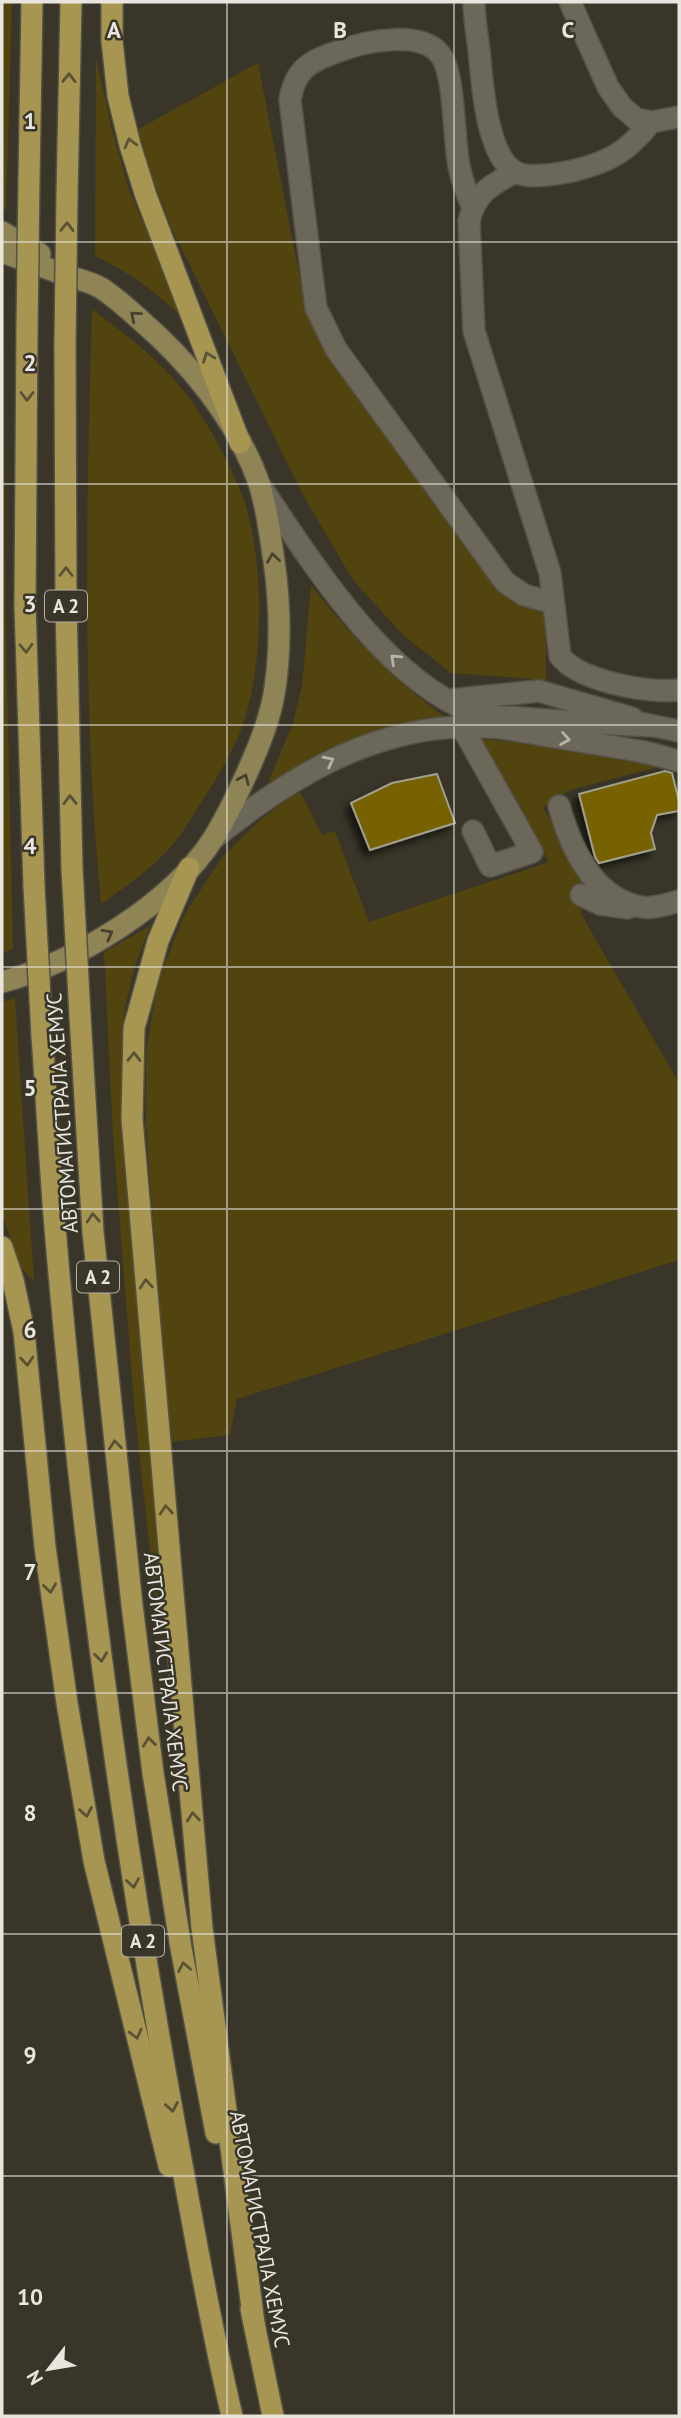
<svg xmlns="http://www.w3.org/2000/svg" width="681" height="2418" font-family="'PT Sans',sans-serif">
	<style>
		.green { fill: #51440e }
		.building { fill: #766200; stroke: #a29f8f; stroke-width: 2; filter: url(#shadow) }
		.lines { fill: none; stroke-linecap: round; stroke-linejoin: round }
		.minor-casing { stroke: #545146; stroke-width: 24 }
		.major-casing { stroke: #545146; stroke-width: 24 }
		.highway-casing { stroke: #545146; stroke-width: 24 }
		.minor { stroke: #6b6859; stroke-width: 21 }
		.major { stroke: #8f8455; stroke-width: 21 }
		.highway { stroke: #a79652; stroke-width: 21 }
		.highway-bridge-casing { stroke: #545146; stroke-width: 24; stroke-linecap: butt }
		.highway-bridge { stroke: #a79652; stroke-width: 21 }
		.oneway { stroke: #5a5235 }
		.oneway2 { stroke: #46412f }
		.oneway3 { stroke: #b6b4a9 }
		.grid { fill: none; stroke: #e8e6de; stroke-width: 2; stroke-opacity: 0.55 }
		.labels { text-anchor: middle; dominant-baseline: central; stroke-width: 5; stroke-linejoin: round; paint-order: stroke }
		.shield { fill: #393528; stroke: #b4b1a7; stroke-width: 2 }
		.shield-label { font-size: 19px; font-weight: bold; fill: #e8e6de }
		.street-label { font-size: 21px; fill: #e8e6de; stroke: #393528 }
		.grid-label { font-size: 23px; text-anchor: middle; font-weight: bold; fill: #e8e6de; stroke: #393528; stroke-width: 5; stroke-linejoin: round; paint-order: stroke }
	</style>
	<defs>
		<filter id="shadow"><feDropShadow dx="-5.5" dy="5.5" stdDeviation="3.5" flood-color="#0009"/></filter>
	</defs>
	<rect width="100%" height="100%" fill="#393528"/>
	<g class="green">
		<polygon points="2,2 12,2 6,210 2,208"/>
		<path d="M96,57L112,130L129,190L187,322C157,292 133,275 95,256Z"/>
		<polygon points="258,63 305,304 321,342 490,569 546,604 546,680 451,673 404,636 352,579 302,493 171,227 135,131"/>
		<polygon points="2,269 4,270 5,598 13,949 2,953"/>
		<path d="M92,309C128,336 166,364 192,402C212,430 229,463 242,495C266,559 265,672 239,735C228,759 215,782 200,804C190,820 180,838 167,851C147,872 124,888 101,904C82,707 86,508 92,309Z"/>
		<path d="M311,585C351,636 393,681 447,718C384,719 324,750 271,782L269,780L293,723L302,686Z"/>
		<polygon points="480,739 526,743 670,764 570,790 543,807 582,878 581,914 679,1083 679,1260 237,1399 230,1435 170,1442 146,1126 146,1053 157,984 184,915 223,856 258,822 299,790 322,835 335,831 369,922 549,862"/>
		<polygon points="150,926 135,966 125,1008 122,1071 135,1282 161,1587 155,1598 134,1404 113,1135 104,952"/>
		<polygon points="15,998 34,1281 20,1267 2,1213 2,1002"/>
	</g>
	<g class="building">
		<polygon points="665,771 672,773 679,801 679,811 657,815 651,833 655,849 599,863 595,857 579,794"/>
		<polygon points="437,774 455,823 370,850 351,803 392,783"/>
	</g>
	<g class="lines">
		<g class="minor-casing">
			<g id="minor">
				<path d="M474,2C474,18 477,34 479,50C482,80 486,154 514,171C528,180 556,174 572,171C610,162 627,152 651,122"/>
				<polyline points="570,2 608,87 622,107 636,119 651,122 679,117"/>
				<path d="M515,172C490,186 476,192 469,221L474,331L550,573L560,656C579,681 649,694 679,690"/>
				<path d="M472,206C466,191 460,176 458,160C454,135 454,79 443,59C427,28 366,41 339,51C311,61 295,68 290,100L316,308L336,349L505,582L524,595L553,603"/>
				<path d="M261,487C313,564 384,679 474,713C487,718 506,716 521,718C565,722 609,724 654,726"/>
				<polyline points="449,700 539,691 632,718"/>
				<polyline points="640,723 679,731"/>
				<polyline points="462,727 532,852 490,866 473,831"/>
				<path d="M559,806C571,849 593,898 641,907C653,909 668,904 679,901"/>
				<path d="M214,838C295,773 382,721 489,727C509,728 529,733 548,736C578,741 608,745 638,751C652,753 665,758 679,761"/>
				<polyline points="581,895 600,904 628,908"/>
			</g>
		</g>
		<g class="major-casing">
			<g id="major">
				<polyline points="2,232 40,254"/>
				<path d="M2,252C25,260 48,269 71,277C81,280 93,283 101,288C121,301 140,320 158,336C200,376 239,427 259,483C267,508 270,535 274,561C280,603 281,646 275,688C271,717 259,746 247,773C237,795 226,818 213,839C171,904 76,962 2,982"/>
			</g>
		</g>
		<g class="highway-casing">
			<g id="highway">
				<polyline points="112,2 112,41 118,96 130,145 146,196 240,443"/>
				<polyline points="29,180 32,2"/>
				<polyline points="67,195 71,2"/>
				<polyline points="27,328 25,606 34,886"/>
				<polyline points="65,344 66,606 72,868"/>
				<polyline points="189,868 158,941 134,1028 132,1119 202,1928 254,2323"/>
				<polyline points="80,1016 93,1232 132,1605 153,1773 181,1948 216,2133"/>
				<path d="M42,1036C47,1104 50,1172 56,1239C81,1535 121,1829 174,2121C192,2219 209,2318 232,2416"/>
				<polyline points="2,1247 13,1280 24,1332 45,1547 67,1703 94,1861 169,2166"/>
				<polyline points="251,2309 273,2416"/>
			</g>
		</g>
		<use href="#minor" class="minor"/>
		<use href="#major" class="major"/>
		<use href="#highway" class="highway"/>
		<g class="highway-bridge-casing">
			<g id="highway-bridge">
				<polyline points="27,328 29,180"/>
				<polyline points="65,344 67,195"/>
				<polyline points="72,868 80,1016"/>
				<polyline points="34,886 42,1036"/>
			</g>
		</g>
		<use href="#highway-bridge" class="highway-bridge"/>
	</g>
	<defs><path id="oneway-chevron" d="M-2-3.5L2.5 0L-2 3.5" fill="none" stroke-width="1.6" stroke-linecap="round" stroke-linejoin="round" transform="scale(1.75)"/></defs>
	<g class="oneway">
		<use href="#oneway-chevron" transform="translate(69 78) rotate(-89)"/>
		<use href="#oneway-chevron" transform="translate(130 143) rotate(-105)"/>
		<use href="#oneway-chevron" transform="translate(67 227) rotate(-89)"/>
		<use href="#oneway-chevron" transform="translate(208 357) rotate(-111)"/>
		<use href="#oneway-chevron" transform="translate(27 396) rotate(90)"/>
		<use href="#oneway-chevron" transform="translate(66 572) rotate(-90)"/>
		<use href="#oneway-chevron" transform="translate(26 648) rotate(88)"/>
		<use href="#oneway-chevron" transform="translate(70 800) rotate(-91)"/>
		<use href="#oneway-chevron" transform="translate(134 1057) rotate(-89)"/>
		<use href="#oneway-chevron" transform="translate(93 1218) rotate(-94)"/>
		<use href="#oneway-chevron" transform="translate(146 1284) rotate(-95)"/>
		<use href="#oneway-chevron" transform="translate(27 1361) rotate(85)"/>
		<use href="#oneway-chevron" transform="translate(115 1445) rotate(-96)"/>
		<use href="#oneway-chevron" transform="translate(166 1510) rotate(-95)"/>
		<use href="#oneway-chevron" transform="translate(50 1588) rotate(82)"/>
		<use href="#oneway-chevron" transform="translate(101 1657) rotate(83)"/>
		<use href="#oneway-chevron" transform="translate(149 1742) rotate(-97)"/>
		<use href="#oneway-chevron" transform="translate(86 1812) rotate(80)"/>
		<use href="#oneway-chevron" transform="translate(193 1817) rotate(-95)"/>
		<use href="#oneway-chevron" transform="translate(133 1883) rotate(81)"/>
		<use href="#oneway-chevron" transform="translate(184 1967) rotate(-101)"/>
		<use href="#oneway-chevron" transform="translate(136 2034) rotate(76)"/>
		<use href="#oneway-chevron" transform="translate(172 2107) rotate(80)"/>
	</g>
	<g class="oneway2">
		<use href="#oneway-chevron" transform="translate(135 316) rotate(-140)"/>
		<use href="#oneway-chevron" transform="translate(273 558) rotate(-98)"/>
		<use href="#oneway-chevron" transform="translate(244 779) rotate(-66)"/>
		<use href="#oneway-chevron" transform="translate(108 934) rotate(-29)"/>
	</g>
	<g class="oneway3">
		<use href="#oneway-chevron" transform="translate(395 659) rotate(-137)"/>
		<use href="#oneway-chevron" transform="translate(565 739) rotate(9)"/>
		<use href="#oneway-chevron" transform="translate(329 761) rotate(-27)"/>
	</g>
	<path class="grid" d="M227,2V2416M454,2V2416M2,242H679M2,484H679M2,725H679M2,967H679M2,1209H679M2,1451H679M2,1693H679M2,1934H679M2,2176H679"/>
	<g class="labels">
		<g class="shield">
			<rect x="45" y="590.5" width="42" height="31" rx="5"/>
			<rect x="77" y="1261.5" width="42" height="31" rx="5"/>
			<rect x="122" y="1925.5" width="42" height="31" rx="5"/>
		</g>
		<g class="shield-label">
			<text x="66" y="606">A 2</text>
			<text x="98" y="1277">A 2</text>
			<text x="143" y="1941">A 2</text>
		</g>
		<g class="street-label">
			<text transform="translate(62 1113) rotate(-94)">АВТОМАГИСТРАЛА ХЕМУС</text>
			<text transform="translate(166 1672) rotate(83)">АВТОМАГИСТРАЛА ХЕМУС</text>
			<text transform="translate(260 2229) rotate(79)">АВТОМАГИСТРАЛА ХЕМУС</text>
		</g>
	</g>
	<g class="grid-label">
		<text x="114" y="38">A</text>
		<text x="340" y="38">B</text>
		<text x="568" y="38">C</text>
		<text x="30" y="129">1</text>
		<text x="30" y="371">2</text>
		<text x="30" y="612">3</text>
		<text x="30" y="854">4</text>
		<text x="30" y="1096">5</text>
		<text x="30" y="1338">6</text>
		<text x="30" y="1580">7</text>
		<text x="30" y="1821">8</text>
		<text x="30" y="2063">9</text>
		<text x="30" y="2305">10</text>
	</g>
	<rect width="681" height="2418" fill="none" stroke="#e8e6de" stroke-width="7"/>
	<g transform="translate(49 2369) rotate(239)" stroke="#393528" stroke-width="5" paint-order="stroke">
	<path d="M0-5L12 26L0 18L-12 26Z" fill="#e8e6de"/>
	<text y="-10" font-size="19" font-weight="bold" text-anchor="middle" fill="#e8e6de">N</text>
	</g>
</svg>
